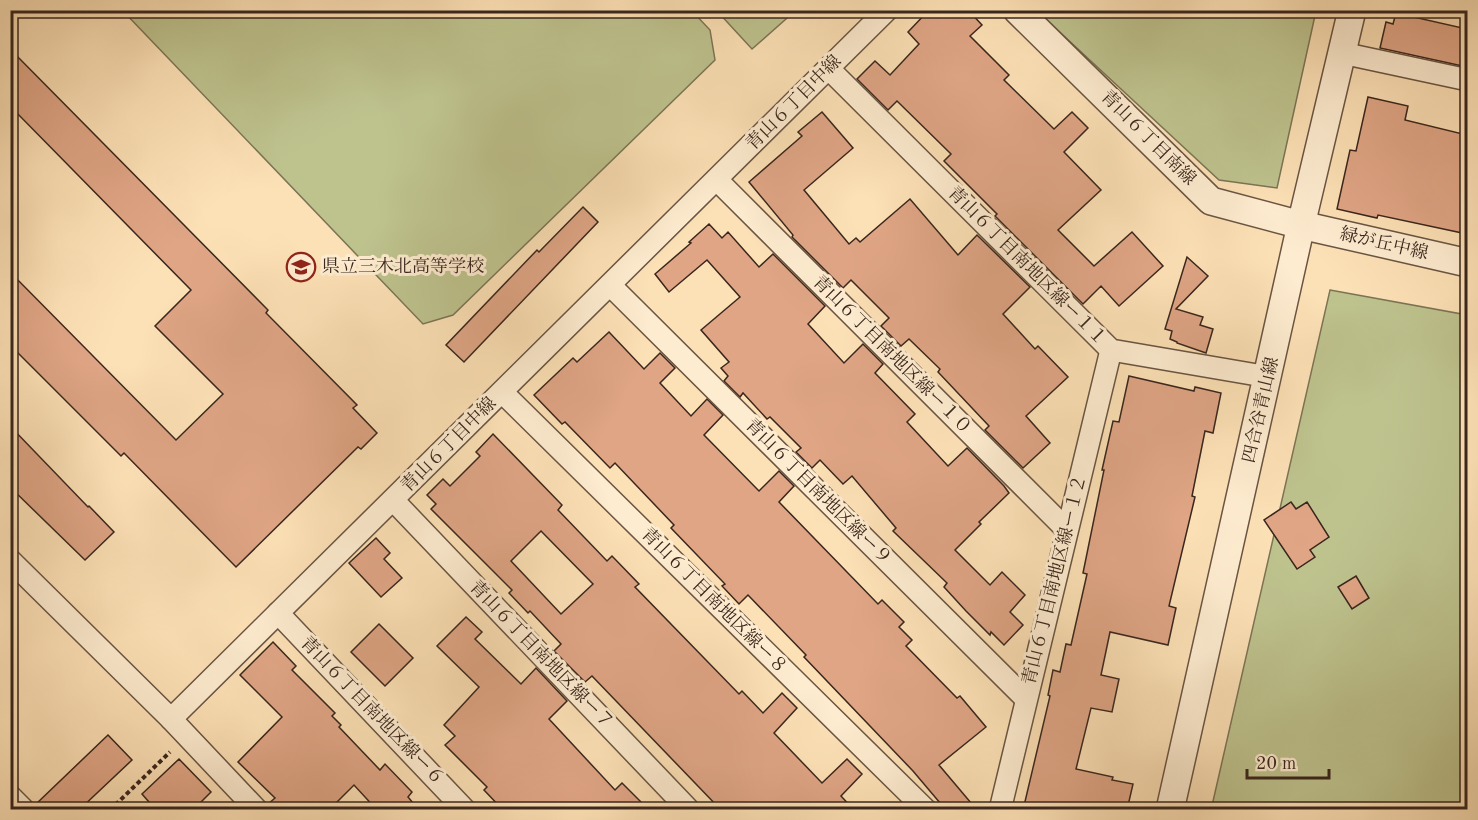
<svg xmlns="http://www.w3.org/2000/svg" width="1478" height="820" font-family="'Old Standard TT','Noto Serif JP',serif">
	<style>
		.green { fill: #bec38e; stroke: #7c7456; stroke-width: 1.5 }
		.building { fill: #dfa585; stroke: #39261d; stroke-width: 1.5; fill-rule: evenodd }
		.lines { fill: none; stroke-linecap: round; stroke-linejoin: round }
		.minor-casing { stroke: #6a5543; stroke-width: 24 }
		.tertiary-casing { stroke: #6a5543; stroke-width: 30 }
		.path { stroke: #39261d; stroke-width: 4; stroke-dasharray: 4.5 3; stroke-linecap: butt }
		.minor { stroke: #feecd0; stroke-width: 21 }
		.tertiary { stroke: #feecd0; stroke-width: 27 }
		.labels { text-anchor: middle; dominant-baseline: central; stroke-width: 6; stroke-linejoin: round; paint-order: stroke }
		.street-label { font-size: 18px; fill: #39261d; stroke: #feecd0 }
		.poi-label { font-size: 18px; fill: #39261d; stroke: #feecd0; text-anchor: start }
	</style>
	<rect width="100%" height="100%" fill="#fde1b6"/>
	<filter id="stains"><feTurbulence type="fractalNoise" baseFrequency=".00333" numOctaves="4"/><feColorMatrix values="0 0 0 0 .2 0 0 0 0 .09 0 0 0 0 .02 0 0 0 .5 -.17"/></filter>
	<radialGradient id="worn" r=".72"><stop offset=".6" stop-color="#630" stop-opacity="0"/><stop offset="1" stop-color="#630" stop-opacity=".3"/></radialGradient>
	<g class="green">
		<polygon points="123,11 692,11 710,30 715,60 453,315 423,324"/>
		<polygon points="717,11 795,11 752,49"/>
		<polygon points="1037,11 1316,11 1277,188 1219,180"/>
		<polygon points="1330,290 1467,315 1467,809 1211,810"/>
	</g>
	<g class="building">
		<polygon points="929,10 968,10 982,25 970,36 1009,75 1004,80 1054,129 1072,112 1088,128 1064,152 1101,190 1058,230 1094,266 1132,232 1163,266 1119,306 1101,286 1083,304 995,216 997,214 944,161 951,154 897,101 888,110 857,79 875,61 890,75 919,44 908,32"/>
		<polygon points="1396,13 1467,29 1467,67 1380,48 1386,22 1393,24"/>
		<polygon points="10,49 268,310 266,313 357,405 353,408 377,433 361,449 358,447 236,567 124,453 121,456 10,345 10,272 176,440 223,394 155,326 191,290 10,106"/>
		<polygon points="1368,97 1408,106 1405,120 1467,135 1467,234 1378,215 1377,218 1337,209 1350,150 1356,151"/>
		<polygon points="822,112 853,148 804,190 849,244 856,238 860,242 910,199 958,255 977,235 1030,287 1003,314 1035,349 1038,346 1068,377 1026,416 1050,443 1023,468 985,430 989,426 938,372 940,369 909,339 901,346 881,326 889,318 851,280 843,288 792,237 793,235 749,182 802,136 798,132"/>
		<polygon points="583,207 598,222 464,362 446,345 537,250 539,252"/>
		<polygon points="709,224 722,238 728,232 759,267 773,254 825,306 808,324 844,363 863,344 883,364 875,373 915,414 907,422 948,466 967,448 1004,486 1009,493 979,522 981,524 955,550 990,585 1002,572 1025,595 1010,612 1023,625 1004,645 991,632 990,635 966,611 944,587 947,583 893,531 896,528 852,476 843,484 820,460 812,468 796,452 801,448 770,417 767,419 743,393 740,397 724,381 728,376 721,368 729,362 701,330 740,297 707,260 669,292 655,274 691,243 689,242"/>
		<polygon points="1187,257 1208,276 1176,309 1203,317 1200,325 1213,329 1206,353 1177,343 1177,342 1170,339 1172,331 1165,329"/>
		<polygon points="609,332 644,369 660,353 675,368 660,383 691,416 707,399 723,415 704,435 759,491 779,471 794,486 779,502 878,604 882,600 904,622 899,627 912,640 906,646 957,698 960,696 986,727 939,765 977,810 946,810 913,771 804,657 806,655 748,595 739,604 722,586 725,584 671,528 674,525 615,463 610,468 565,422 562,424 534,395 573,358 577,362"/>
		<polygon points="1129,376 1194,391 1195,387 1221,393 1213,433 1205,431 1192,496 1195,497 1169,606 1176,608 1168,645 1110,632 1101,675 1119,679 1112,712 1091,708 1076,769 1113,777 1112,780 1133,784 1127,810 1023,810 1050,696 1048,695 1053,670 1060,672 1066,644 1071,645 1087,574 1083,573 1104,470 1102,470 1113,421 1119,422"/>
		<polygon points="10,426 88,507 89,506 114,532 85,560 10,487"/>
		<path d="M493,434L562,505L558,510L607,561L612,556L639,584L635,587L739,694L742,691L763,713L782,693L797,708L774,733L822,783L847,759L862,774L841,796L854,810H721L592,676L585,682L554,651L561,644L530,611L528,613L509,593L512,590L431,509L436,504L427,495L443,479L450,486L480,456L476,452ZM541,531L593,584L561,614L511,561Z"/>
		<polygon points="1291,502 1296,509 1307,502 1329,537 1310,550 1315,557 1297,569 1264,520"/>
		<polygon points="376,538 390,553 384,559 402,578 381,597 349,563"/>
		<polygon points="1356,576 1369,598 1352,609 1338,587"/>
		<polygon points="466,617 482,632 475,639 521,684 536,668 567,701 549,719 615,790 622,783 649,810 503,810 484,790 487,787 445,745 455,736 444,725 479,687 437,646"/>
		<polygon points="379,624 413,658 385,686 351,652"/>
		<polygon points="273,642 296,666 292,670 335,713 332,716 341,725 339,727 380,770 385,764 412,792 408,797 419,810 377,810 354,785 329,810 269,810 268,804 275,798 238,762 282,717 240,675"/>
		<polygon points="108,735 132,760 79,810 36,810 35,805"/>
		<polygon points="179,759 211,792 193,810 156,810 142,794"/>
	</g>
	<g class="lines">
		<g class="minor-casing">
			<g id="minor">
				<polyline points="1342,53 1468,80"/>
				<polyline points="829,69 1111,350 1269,377"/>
				<polyline points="717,180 1067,530"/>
				<polyline points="610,285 1026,699"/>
				<polyline points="502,392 926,810"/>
				<polyline points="393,500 689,810"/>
				<polyline points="10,560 171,719 887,10"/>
				<polyline points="278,613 465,810"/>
				<polyline points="171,719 257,810"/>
				<polyline points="10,796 24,810"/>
				<polyline points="1000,810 1111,350"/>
			</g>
		</g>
		<g class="tertiary-casing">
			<g id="tertiary">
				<polyline points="1017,10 1211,201 1301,225 1468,263"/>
				<polyline points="1170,810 1301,225 1352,10"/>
			</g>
		</g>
		<polyline class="path" points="110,810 170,752"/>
		<use href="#minor" class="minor"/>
		<use href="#tertiary" class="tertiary"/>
	</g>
	<defs>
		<g id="school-ring" transform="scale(1.5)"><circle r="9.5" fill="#feecd0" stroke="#8f2418" stroke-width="1.5"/><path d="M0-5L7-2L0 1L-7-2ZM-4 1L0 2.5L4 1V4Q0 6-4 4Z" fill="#8f2418"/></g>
	</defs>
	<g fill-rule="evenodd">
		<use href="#school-ring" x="301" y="267"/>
	</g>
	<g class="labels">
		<g class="street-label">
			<text transform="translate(794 103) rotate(-45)">青山６丁目中線</text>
			<text transform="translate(1148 138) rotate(45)">青山６丁目南線</text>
			<text transform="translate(1384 244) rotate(13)">緑が丘中線</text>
			<text transform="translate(1027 266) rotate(45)">青山６丁目南地区線ー１１</text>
			<text transform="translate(892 355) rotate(45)">青山６丁目南地区線ー１０</text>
			<text transform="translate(1261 410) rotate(-77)">四合谷青山線</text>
			<text transform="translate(449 445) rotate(-45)">青山６丁目中線</text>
			<text transform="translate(818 492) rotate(45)">青山６丁目南地区線ー９</text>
			<text transform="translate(1055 580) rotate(-76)">青山６丁目南地区線ー１２</text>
			<text transform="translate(714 601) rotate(45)">青山６丁目南地区線ー８</text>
			<text transform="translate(541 655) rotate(46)">青山６丁目南地区線ー７</text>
			<text transform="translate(372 711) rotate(46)">青山６丁目南地区線ー６</text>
		</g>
		<g class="poi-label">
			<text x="322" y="267">県立三木北高等学校</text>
		</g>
	</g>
	<rect width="1478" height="820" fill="none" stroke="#fde1b6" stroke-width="36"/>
	<rect x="12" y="12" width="1454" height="796" fill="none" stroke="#39261d" stroke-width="3"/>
	<rect x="18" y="18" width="1442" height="784" fill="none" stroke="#39261d" stroke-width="1.5"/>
	<path d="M1247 769v9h82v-9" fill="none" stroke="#39261d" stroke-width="3"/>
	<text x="1256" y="769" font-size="18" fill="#39261d" stroke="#feecd0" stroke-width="4.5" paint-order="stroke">20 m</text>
	<rect width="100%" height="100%" filter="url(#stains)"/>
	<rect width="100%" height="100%" fill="url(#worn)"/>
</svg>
